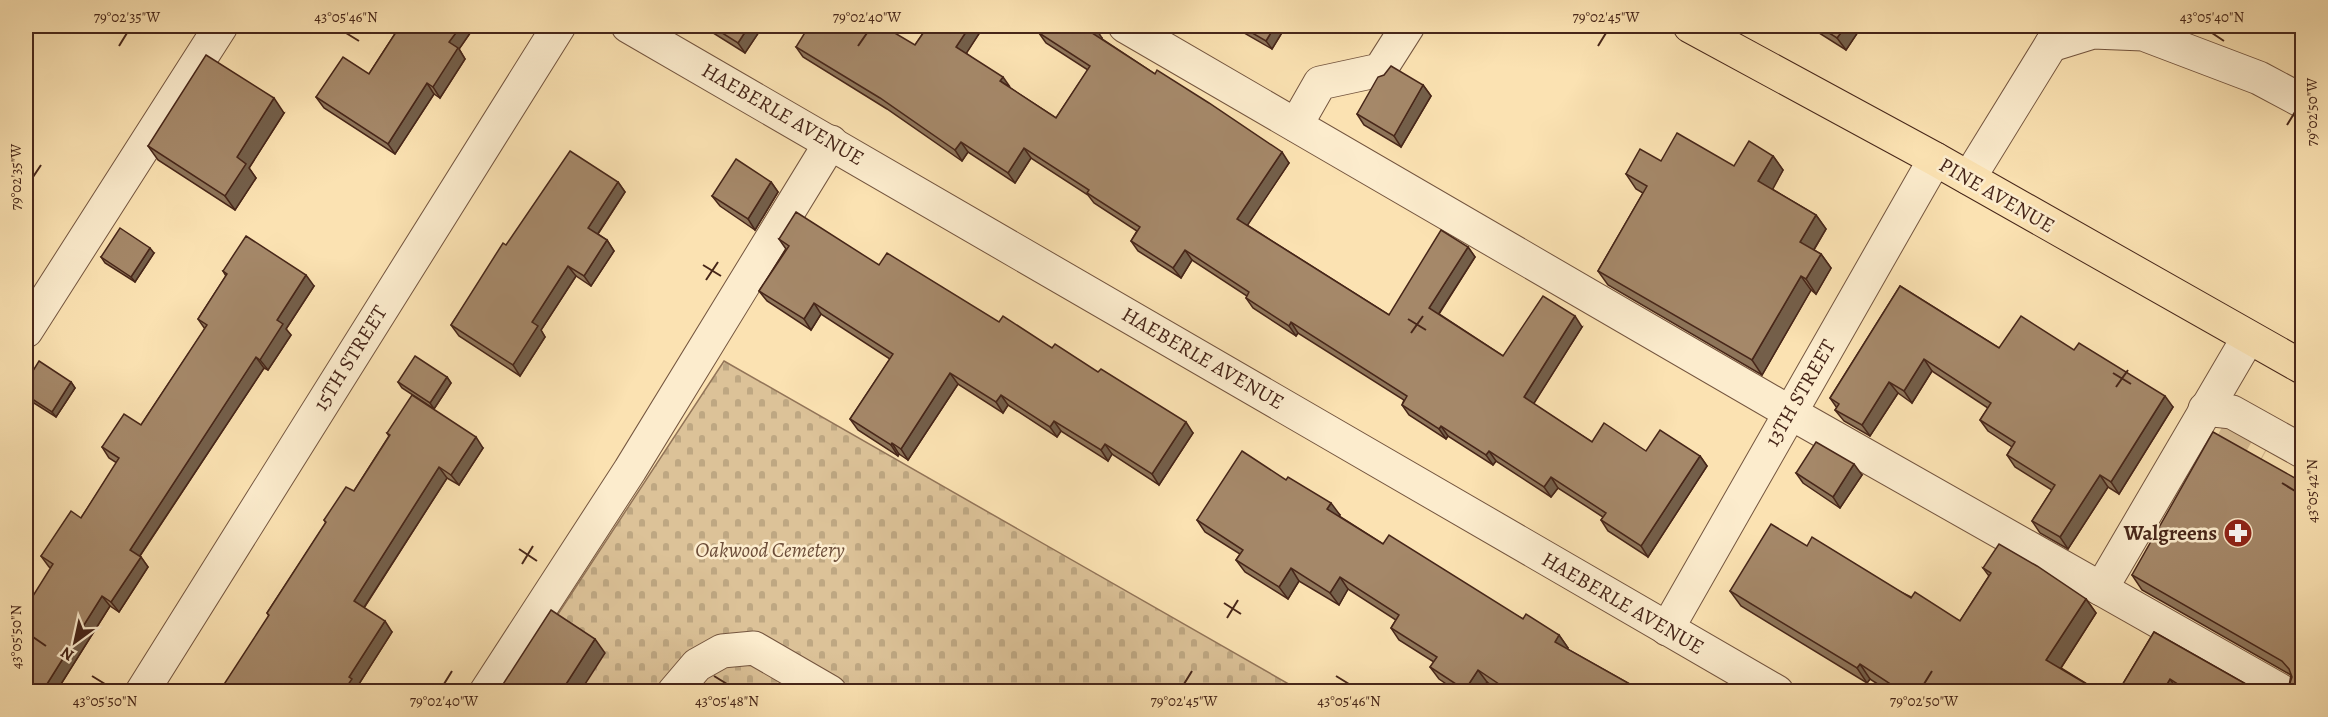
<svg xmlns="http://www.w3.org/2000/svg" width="2328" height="717" font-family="Alegreya,serif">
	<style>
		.cemetery { fill: url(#cemetery-stones); stroke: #927458; stroke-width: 1.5 }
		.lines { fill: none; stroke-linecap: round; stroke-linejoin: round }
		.minor-tunnel { stroke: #d7bc93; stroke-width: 33; stroke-dasharray: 33 16; stroke-linecap: butt }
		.minor-casing { stroke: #74553f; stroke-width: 35 }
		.major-casing { stroke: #472619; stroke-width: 35 }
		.minor { stroke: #fceccd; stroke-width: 33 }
		.major { stroke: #fbe2b2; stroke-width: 33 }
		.wall { fill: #8e755a; stroke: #472619; stroke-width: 1.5 }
		.shaded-wall { fill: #745f4a; stroke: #472619; stroke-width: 1.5 }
		.building { fill: #a58869; stroke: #472619; stroke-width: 1.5 }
		.ticks { fill: none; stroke: #472619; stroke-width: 2 }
		.labels { text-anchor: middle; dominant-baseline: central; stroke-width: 5; stroke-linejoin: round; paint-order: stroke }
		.street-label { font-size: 21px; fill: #472619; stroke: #fceccd }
		.poi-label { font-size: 21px; font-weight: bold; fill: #472619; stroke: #fceccd; text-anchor: end }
		.park-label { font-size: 21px; font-style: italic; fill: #6c4d39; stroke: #fceccd }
		.neatline { fill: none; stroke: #472619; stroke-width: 2 }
		.ticks-label { font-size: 15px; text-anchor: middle; fill: #472619 }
	</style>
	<defs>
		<pattern id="cemetery-stones" width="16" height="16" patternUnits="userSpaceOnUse" patternTransform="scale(1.5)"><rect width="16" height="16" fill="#dcc298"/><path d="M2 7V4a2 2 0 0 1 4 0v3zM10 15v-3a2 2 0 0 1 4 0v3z" fill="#bea782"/></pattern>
	</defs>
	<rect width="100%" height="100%" fill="#fbe2b2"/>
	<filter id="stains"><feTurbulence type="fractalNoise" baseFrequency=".00333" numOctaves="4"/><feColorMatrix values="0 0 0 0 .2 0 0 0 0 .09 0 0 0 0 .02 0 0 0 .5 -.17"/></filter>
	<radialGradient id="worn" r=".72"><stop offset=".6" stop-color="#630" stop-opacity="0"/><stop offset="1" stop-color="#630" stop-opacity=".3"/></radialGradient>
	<polygon class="cemetery" points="724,361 1301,691 507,692"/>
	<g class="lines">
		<polyline class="minor-tunnel" points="2221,429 2265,453"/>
		<g class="minor-casing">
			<g id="minor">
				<polyline points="628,26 1777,692"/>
				<polyline points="1125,26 1789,412 2283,692"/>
				<polyline points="2051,45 2093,32 2143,34 2259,78 2302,101"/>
				<polyline points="1296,125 1320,83 1380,70 1408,26"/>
				<polyline points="1969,178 2062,27"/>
				<polyline points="26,331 221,26"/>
				<polyline points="2205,409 2232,412 2302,451"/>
				<polyline points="2101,589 2248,338"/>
				<polyline points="1667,629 1935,159"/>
				<polyline points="142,692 559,26"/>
				<polyline points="486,692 630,470 831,142"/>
				<polyline points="674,692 697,665 722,651 754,648 830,692"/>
			</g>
		</g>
		<g class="major-casing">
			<polyline id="major" points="1690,26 1935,159 2302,367"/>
		</g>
		<use href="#minor" class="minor"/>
		<use href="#major" class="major"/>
	</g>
	<g class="wall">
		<polygon points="400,26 475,26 459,49 465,59 440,98 434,94 395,154 324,108 316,97 369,74"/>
		<polygon points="702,26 763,26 745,53"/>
		<polygon points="928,26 984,26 966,53 1010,88 1056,118 1088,70 1046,43 1039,33 1102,38 1102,39 1289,163 1247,225 1389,315 1468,247 1475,257 1439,314 1503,356 1582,327 1533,404 1592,442 1646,451 1700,456 1707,466 1648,557 1608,531 1601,520 1603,517 1558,488 1551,497 1496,461 1493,465 1448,436 1446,439 1409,415 1402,405 1404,400 1298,333 1296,336 1253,308 1246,298 1247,296 1192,260 1181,278 1138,251 1131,241 1137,231 1094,203 1088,195 1031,158 1015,183 968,152 962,161 887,109 803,57 796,47 915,45"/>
		<polygon points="1232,26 1286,26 1272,49"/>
		<polygon points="1808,26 1862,26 1846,50"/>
		<polygon points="1423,85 1431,96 1401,147 1364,125 1357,114"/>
		<polygon points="284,113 249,168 256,178 235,210 158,160 148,146"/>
		<polygon points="1773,156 1783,170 1772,189 1816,215 1826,229 1814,250 1821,254 1831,268 1816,294 1811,290 1762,375 1608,285 1598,271 1643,193 1636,189 1626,174 1734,166"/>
		<polygon points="618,182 625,192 598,234 607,240 614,251 591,286 576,276 541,330 545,337 520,376 459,336 451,325 506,245"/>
		<polygon points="771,182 778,192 755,230 720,206 712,196"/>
		<polygon points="779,239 879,265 1052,348 1193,433 1159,485 1112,454 1108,461 1061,431 1057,437 1008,405 1003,413 958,384 908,460 899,454 898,456 858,430 850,419 890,359 821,314 811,330 767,301 759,291 786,249"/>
		<polygon points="154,253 135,282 105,263 101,257"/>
		<polygon points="223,271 314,286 286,329 291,335 268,370 264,368 140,556 148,567 119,612 110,606 56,692 26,692 51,568 49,567 41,556 81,518 117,463 109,458 102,447 141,425 205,329 198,319 226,276"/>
		<polygon points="1900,286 1999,348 2074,350 2173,407 2119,494 2108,487 2068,549 2040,533 2032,521 2052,490 2015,467 2007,455 2012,447 1988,431 1980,420 1988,408 1932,371 1912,403 1898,393 1870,436 1844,421 1835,410 1837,408 1830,398"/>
		<polygon points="447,377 451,383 434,409 402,388 398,382"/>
		<polygon points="26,382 71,382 75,388 56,417 26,398"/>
		<polygon points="387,433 483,448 459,485 447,478 364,608 392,632 357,687 359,690 269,616 267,613 326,523 324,520 354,491 389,436"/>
		<polygon points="1796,473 1862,475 1840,508 1803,483"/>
		<polygon points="1286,480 1340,515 1339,516 1383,544 1523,619 1559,635 1568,648 1567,649 1644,692 1501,692 1487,682 1481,692 1458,692 1439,679 1430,667 1434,662 1399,640 1391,628 1396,620 1348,589 1339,605 1299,581 1288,599 1245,572 1236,560 1240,554 1205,532 1197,520"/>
		<polygon points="2302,482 2302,692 2289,686 2291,675 2142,590 2132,575"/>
		<polygon points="1807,546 1960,621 1989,576 1983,568 2086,599 2096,613 2061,668 2100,692 1890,692 1870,679 1867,683 1741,606 1730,591"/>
		<polygon points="2154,632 2260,692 2118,692"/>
	</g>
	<g class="shaded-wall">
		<polygon points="26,26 36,26 26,42"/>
		<polygon points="461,26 475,26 459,49 465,59 440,98 433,87 449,42"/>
		<polygon points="749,26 763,26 745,53 738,43"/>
		<polygon points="970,26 984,26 964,57 956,47"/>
		<polygon points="1275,26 1286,26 1272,49 1266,41"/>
		<polygon points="1846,26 1862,26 1846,50 1837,38"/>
		<polygon points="1095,27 1102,38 1099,43 1092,33"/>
		<polygon points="1003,77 1010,87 1000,81"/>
		<polygon points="427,83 434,94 395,154 388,144"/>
		<polygon points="1423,85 1431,96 1401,147 1394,136"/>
		<polygon points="274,98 284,113 249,168 256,178 235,210 225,196 237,157"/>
		<polygon points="961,142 968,152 962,161 955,150"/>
		<polygon points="1024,148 1031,158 1015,183 1008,173"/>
		<polygon points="1282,152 1289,163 1245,229 1237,219"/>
		<polygon points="1773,156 1783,170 1769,196 1758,181"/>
		<polygon points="618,182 625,192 595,238 588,228"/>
		<polygon points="771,182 778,192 755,230 748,219"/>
		<polygon points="1816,215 1826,229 1810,256 1800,242"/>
		<polygon points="607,240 614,251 591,286 584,276"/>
		<polygon points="1468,247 1475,257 1436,318 1429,308"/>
		<polygon points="150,248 154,253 135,282 131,277"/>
		<polygon points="1185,250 1192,260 1181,278 1173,268"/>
		<polygon points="1821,254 1831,268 1816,294 1806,279"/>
		<polygon points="568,266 576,276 541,330 545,337 520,376 513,365 532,322"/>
		<polygon points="306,275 314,286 286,329 291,335 268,370 260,360 277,320"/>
		<polygon points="1801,276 1811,290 1762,375 1752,360"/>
		<polygon points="814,303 821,314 811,330 804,319"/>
		<polygon points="1575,316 1582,327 1531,408 1524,397"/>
		<polygon points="1291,322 1298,333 1296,336 1289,326"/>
		<polygon points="256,357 264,368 137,560 130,550"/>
		<polygon points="1924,359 1932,371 1912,403 1904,391"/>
		<polygon points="950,373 958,384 908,460 901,449"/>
		<polygon points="447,377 451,383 434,409 430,403"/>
		<polygon points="71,382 75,388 56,417 52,412"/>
		<polygon points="1889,382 1898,393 1870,436 1862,425"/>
		<polygon points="1001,395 1008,405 1003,413 996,402"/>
		<polygon points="2165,396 2173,407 2119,494 2111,482"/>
		<polygon points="1054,421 1061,431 1057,437 1050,427"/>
		<polygon points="1186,422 1193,433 1159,485 1152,474"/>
		<polygon points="1441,426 1448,436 1446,439 1439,429"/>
		<polygon points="476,437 483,448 459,485 451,475"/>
		<polygon points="892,443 899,454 898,456 891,445"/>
		<polygon points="1105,444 1112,454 1108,461 1101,450"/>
		<polygon points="1489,451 1496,461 1493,465 1486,455"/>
		<polygon points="1700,456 1707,466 1648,557 1641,546"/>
		<polygon points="1854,464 1862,475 1840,508 1833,497"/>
		<polygon points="439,467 447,478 361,612 354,601"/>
		<polygon points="2100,475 2108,487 2068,549 2060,537"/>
		<polygon points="1551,477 1558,488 1551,497 1544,487"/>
		<polygon points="1331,503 1340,515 1336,521 1327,509"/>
		<polygon points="141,557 148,567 119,612 111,602"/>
		<polygon points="1291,568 1299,581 1288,599 1279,587"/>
		<polygon points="1340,577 1348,589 1339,605 1330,593"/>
		<polygon points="102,596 110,606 56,692 42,692"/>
		<polygon points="2086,599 2096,613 2057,674 2046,660"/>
		<polygon points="385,621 392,632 357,687 359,690 358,692 343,692 349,677"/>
		<polygon points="1559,635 1568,648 1564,654 1555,642"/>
		<polygon points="595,639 605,653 580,692 561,692"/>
		<polygon points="1860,664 1870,679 1867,683 1857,668"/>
		<polygon points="1478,670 1487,682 1481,692 1466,692 1465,690"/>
		<polygon points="2170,679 2179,692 2163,692"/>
	</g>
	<g class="building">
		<polygon points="400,26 461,26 449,42 458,48 433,87 427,83 388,144 316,97 343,57 369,74"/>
		<polygon points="711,26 749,26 738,43"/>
		<polygon points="809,26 883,26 915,45 928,26 970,26 956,47 1003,77 1000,81 1056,118 1090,66 1039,33 1044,26 1092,26 1095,27 1092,33 1155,74 1157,70 1209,103 1282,152 1237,219 1389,315 1441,230 1468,247 1429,308 1503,356 1543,296 1575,316 1524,397 1592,442 1604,423 1646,451 1660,430 1700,456 1641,546 1601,520 1606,513 1551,477 1544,487 1489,451 1486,455 1441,426 1439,429 1402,405 1407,396 1291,322 1289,326 1246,298 1249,292 1185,250 1173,268 1131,241 1140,227 1087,193 1089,190 1024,148 1008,173 961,142 955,150 880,98 796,47"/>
		<polygon points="1240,26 1275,26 1266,41"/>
		<polygon points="1818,26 1846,26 1837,38"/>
		<polygon points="206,55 274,98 237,157 246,164 225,196 148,146"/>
		<polygon points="1391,66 1423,85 1394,136 1357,114 1378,77 1384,75"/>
		<polygon points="1677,133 1734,166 1749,141 1773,156 1758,181 1816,215 1800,242 1821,254 1806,279 1801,276 1752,360 1598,271 1647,186 1626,174 1640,149 1661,161"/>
		<polygon points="570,151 618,182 588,228 607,240 584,276 568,266 532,322 538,326 513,365 451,325 503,243 506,245"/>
		<polygon points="736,159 771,182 748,219 712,196"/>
		<polygon points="796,212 879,265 887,253 999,322 1003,316 1052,348 1055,344 1098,372 1101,369 1186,422 1152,474 1105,444 1101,450 1054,421 1050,427 1001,395 996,402 950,373 901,449 892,443 891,445 850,419 893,354 814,303 804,319 759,291 789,246 779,239"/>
		<polygon points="120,228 150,248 131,277 101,257"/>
		<polygon points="246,236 306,275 277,320 283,324 260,360 256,357 130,550 141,557 111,602 102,596 42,692 26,692 26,607 53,564 41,556 71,511 81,518 119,458 102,447 124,414 141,425 207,325 198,319 227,274 223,271"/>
		<polygon points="1900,286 1999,348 2021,316 2074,350 2079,343 2165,396 2111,482 2100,475 2060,537 2032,521 2055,485 2007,455 2015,442 1980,420 1991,403 1924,359 1904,391 1889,382 1862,425 1835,410 1839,404 1830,398"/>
		<polygon points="415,356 447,377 430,403 398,382"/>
		<polygon points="39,361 71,382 52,412 26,395 26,382"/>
		<polygon points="412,395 476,437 451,475 439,467 354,601 385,621 349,677 352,679 343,692 219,692 269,615 267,613 326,522 324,520 346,487 354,491 390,435 387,433"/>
		<polygon points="2213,432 2302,482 2302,692 2284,692 2289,686 2292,677 2289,669 2282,661 2132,575"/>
		<polygon points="1816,442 1854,464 1833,497 1796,473"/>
		<polygon points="1242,451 1286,480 1288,477 1331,503 1327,509 1383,544 1389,535 1523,619 1526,614 1559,635 1555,642 1644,692 1511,692 1478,670 1465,690 1430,667 1437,657 1391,628 1399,615 1340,577 1330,593 1291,568 1279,587 1236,560 1243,550 1197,520"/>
		<polygon points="1771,524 1807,546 1812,537 1911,598 1915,592 1960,621 1991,573 1983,568 1999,544 2037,566 2086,599 2046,660 2100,692 1909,692 1903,688 1901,691 1860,664 1857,668 1730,591"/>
		<polygon points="551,610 595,639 561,692 498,692"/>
		<polygon points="2154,632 2260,692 2190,692 2170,679 2163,691 2161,690 2160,692 2118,692"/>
	</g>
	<path class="ticks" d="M346,33L359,41M2212,33L2224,41M119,46L127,33M858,46L867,33M1598,46L1606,33M2287,125L2295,112M33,177L41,165M703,265L721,276M706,280L718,262M1408,319L1426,330M1411,333L1423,316M2113,373L2131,384M2116,387L2128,370M2282,483L2295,491M519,549L537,561M522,564L533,546M1224,603L1241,614M1227,618L1238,600M33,637L46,646M92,676L105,684M714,676L727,684M1336,676L1349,684M444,684L452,671M1184,684L1192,671M1924,684L1932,671"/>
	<defs>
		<g id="pharmacy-disc" transform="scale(1.5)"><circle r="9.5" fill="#8f2418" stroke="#fceccd"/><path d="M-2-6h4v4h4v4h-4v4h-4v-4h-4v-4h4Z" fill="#fff"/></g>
	</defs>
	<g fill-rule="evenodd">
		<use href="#pharmacy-disc" x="2238" y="533"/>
	</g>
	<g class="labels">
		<g class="street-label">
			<text transform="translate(783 114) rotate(30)">HAEBERLE AVENUE</text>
			<text transform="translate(1997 195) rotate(30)">PINE AVENUE</text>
			<text transform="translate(350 358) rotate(-58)">15TH STREET</text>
			<text transform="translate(1203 358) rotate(30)">HAEBERLE AVENUE</text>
			<text transform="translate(1800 393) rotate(-60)">13TH STREET</text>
			<text transform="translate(1623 603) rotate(30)">HAEBERLE AVENUE</text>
		</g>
		<g class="poi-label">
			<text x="2217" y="533">Walgreens</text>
		</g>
		<g class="park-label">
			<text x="770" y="550">Oakwood Cemetery</text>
		</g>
	</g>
	<rect width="2328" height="717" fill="none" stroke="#fbe2b2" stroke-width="66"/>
	<g transform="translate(75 642) rotate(213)" stroke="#fceccd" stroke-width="4.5" paint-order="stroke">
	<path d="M0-4.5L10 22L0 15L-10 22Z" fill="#472619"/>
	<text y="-9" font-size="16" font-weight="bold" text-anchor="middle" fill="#472619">N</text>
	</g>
	<rect x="33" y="33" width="2262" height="651" class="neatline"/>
	<g class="ticks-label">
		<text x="127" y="22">79°02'35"W</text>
		<text x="346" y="22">43°05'46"N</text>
		<text x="867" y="22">79°02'40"W</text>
		<text x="1606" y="22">79°02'45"W</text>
		<text x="2212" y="22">43°05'40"N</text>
		<text transform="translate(2312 112) rotate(-90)" y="5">79°02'50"W</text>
		<text transform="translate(16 177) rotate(-90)" y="5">79°02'35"W</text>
		<text transform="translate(2312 491) rotate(-90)" y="5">43°05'42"N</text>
		<text transform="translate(16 637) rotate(-90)" y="5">43°05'50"N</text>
		<text x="105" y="706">43°05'50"N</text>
		<text x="444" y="706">79°02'40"W</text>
		<text x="727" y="706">43°05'48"N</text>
		<text x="1184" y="706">79°02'45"W</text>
		<text x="1349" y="706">43°05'46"N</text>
		<text x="1924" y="706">79°02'50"W</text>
	</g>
	<rect width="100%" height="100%" filter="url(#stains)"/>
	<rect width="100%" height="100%" fill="url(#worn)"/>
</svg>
